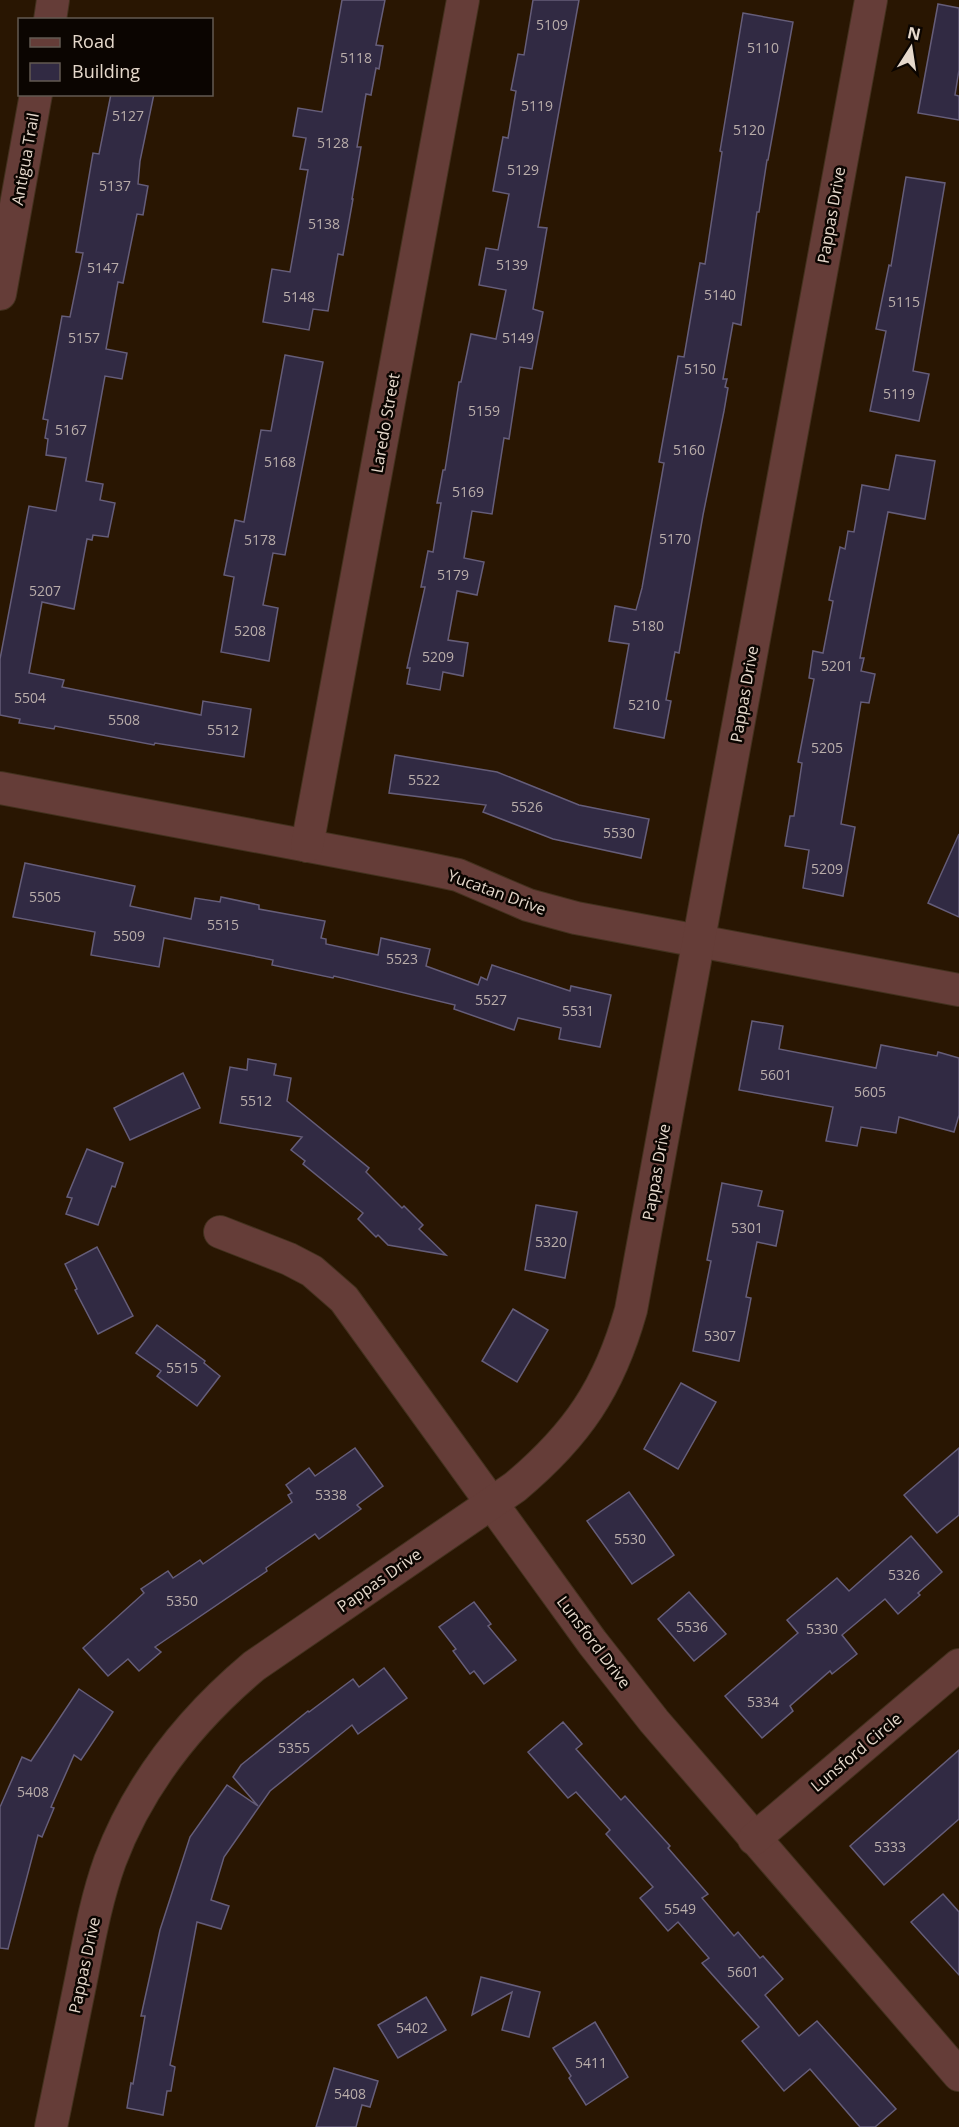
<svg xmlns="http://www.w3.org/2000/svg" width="959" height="2127" font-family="'Open Sans',sans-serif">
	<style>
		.building { fill: #312a43; stroke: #655d79; stroke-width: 1.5 }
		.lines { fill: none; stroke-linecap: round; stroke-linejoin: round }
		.minor-casing { stroke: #43311e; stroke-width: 34 }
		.minor { stroke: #653d38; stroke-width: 32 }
		.labels { text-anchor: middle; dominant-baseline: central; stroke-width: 5; stroke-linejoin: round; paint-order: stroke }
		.number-label { font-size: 14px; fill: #b9adaa }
		.street-label { font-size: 16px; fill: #e6d9cc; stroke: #0b0501 }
	</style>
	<rect width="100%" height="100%" fill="#291602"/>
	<g class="building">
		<polygon points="342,0 385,0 376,45 383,46 379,69 376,68 371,95 366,94 357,147 361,147 352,199 353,199 343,255 338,254 328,311 313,309 309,330 263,322 272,269 290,272 308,170 300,169 306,138 293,136 298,108 322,112"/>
		<polygon points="533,0 579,0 538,227 547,228 533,309 543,312 532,369 520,367 509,439 504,438 492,514 472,511 464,558 484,562 477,595 457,591 448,640 468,643 463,676 443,672 440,690 407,684 410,668 407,668 425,587 421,587 428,551 433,552 441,503 437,503 443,470 445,470 459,382 461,382 471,334 496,339 506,290 479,285 486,248 498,250 509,194 493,191 503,137 508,138 516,91 511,90 518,54 524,55"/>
		<polygon points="938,4 959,8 959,70 955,95 959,96 959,120 918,113"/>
		<polygon points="743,13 793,22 768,160 767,160 759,212 757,212 741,325 733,323 723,379 727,379 725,387 728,388 724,411 703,515 679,653 675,652 666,700 671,701 664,738 614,728 629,644 609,641 615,606 636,610 642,588 664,463 659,462 678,356 684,357 700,263 705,264 722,152 720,151"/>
		<polygon points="111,94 154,94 140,161 138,184 148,186 143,215 137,214 123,283 118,282 106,349 127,353 122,379 105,376 86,481 103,484 100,500 115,503 108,537 93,535 92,540 87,539 74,609 42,602 29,673 64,680 62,687 201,715 203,701 251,709 244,757 155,743 154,745 55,726 54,729 19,723 20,719 0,715 0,659 29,506 56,511 66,458 46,455 48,439 45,438 48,420 43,419 62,316 70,317 83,253 76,252 93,153 99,154"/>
		<polygon points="906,177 945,183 913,371 929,374 919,421 870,411 886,331 876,329 889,265 891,266"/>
		<polygon points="285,355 323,362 285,555 273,553 263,605 278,608 269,661 221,652 234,577 224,575 235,520 244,522 261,430 271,431"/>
		<polygon points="896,455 935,461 925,519 888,512 860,658 864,658 861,671 875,674 869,703 861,702 841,824 855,827 843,896 803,888 809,850 785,846 790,816 794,816 802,763 798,762 814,679 809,678 813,651 823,653 833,601 829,600 840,547 845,549 848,531 854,532 862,485 889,490"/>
		<polygon points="395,755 497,772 579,805 649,819 641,858 553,839 483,812 486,805 389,793"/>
		<polygon points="959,834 959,917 928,903"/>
		<polygon points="25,863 135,886 130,906 191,919 195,898 220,902 221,897 259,905 259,909 325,921 321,938 326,939 326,944 378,955 381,938 430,949 426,966 478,985 481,977 487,980 492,965 570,991 571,986 611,995 600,1047 559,1039 561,1028 518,1018 514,1030 454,1009 455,1005 334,976 333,978 272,965 273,960 164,938 159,967 91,955 95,932 13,917"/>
		<polygon points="752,1021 783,1026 779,1049 876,1068 881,1045 937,1056 938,1052 959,1058 959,1115 954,1132 899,1117 896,1133 861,1127 857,1146 826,1141 833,1107 739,1090"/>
		<polygon points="248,1059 276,1064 274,1075 291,1078 287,1101 369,1168 366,1172 402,1208 404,1206 423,1225 419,1229 446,1255 388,1245 378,1235 376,1237 358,1219 363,1213 303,1164 305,1161 291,1150 302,1137 220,1123 230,1067 247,1070"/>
		<polygon points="183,1073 200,1108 130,1140 114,1108"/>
		<polygon points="87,1149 123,1163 115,1187 112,1186 98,1225 66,1214 72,1198 67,1197"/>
		<polygon points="722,1183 762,1191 758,1206 783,1211 776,1246 757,1242 746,1297 751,1298 739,1361 693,1351 711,1261 707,1260"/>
		<polygon points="536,1205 577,1212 565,1278 525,1270"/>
		<polygon points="97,1247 133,1316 98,1334 75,1290 77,1289 65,1264"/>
		<polygon points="513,1309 548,1330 517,1382 482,1361"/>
		<polygon points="157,1325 205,1361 204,1363 220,1376 197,1406 157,1376 161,1371 136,1353"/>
		<polygon points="681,1383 716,1402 678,1469 644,1449"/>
		<polygon points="355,1448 383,1486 357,1505 361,1509 319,1539 315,1534 266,1568 267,1571 155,1647 161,1652 139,1671 128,1659 108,1676 83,1648 144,1593 141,1589 168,1571 173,1578 200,1560 203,1564 292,1502 288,1495 292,1493 286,1485 309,1468 315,1476"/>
		<polygon points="959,1448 959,1515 937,1533 904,1495"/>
		<polygon points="629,1492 674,1555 632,1584 587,1521"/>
		<polygon points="911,1536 942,1572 918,1593 920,1595 898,1614 885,1599 842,1635 857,1654 832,1674 830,1671 790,1706 793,1711 762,1738 725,1696 798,1633 787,1620 837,1578 849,1591"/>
		<polygon points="689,1592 726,1634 694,1661 658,1619"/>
		<polygon points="474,1602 491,1624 488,1626 516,1660 484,1684 474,1671 470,1674 453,1651 456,1649 439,1627"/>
		<polygon points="384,1668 407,1698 358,1734 352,1725 270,1791 224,1857 211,1900 229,1906 221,1929 197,1922 170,2065 175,2067 171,2091 167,2091 163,2115 127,2108 131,2083 133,2084 145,2016 141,2016 160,1930 190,1837 227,1785 258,1806 233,1777 241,1765 308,1711 309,1712 353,1679 359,1687"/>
		<polygon points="79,1689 113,1712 81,1760 74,1755 51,1807 54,1808 42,1837 38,1835 8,1949 0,1948 0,1807 22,1757 31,1761"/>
		<polygon points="563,1722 582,1744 576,1749 621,1800 625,1796 670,1846 668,1848 708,1894 702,1898 734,1936 738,1932 760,1958 763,1956 783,1979 765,1995 799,2036 817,2021 896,2109 875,2127 860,2127 810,2069 784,2091 742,2041 759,2027 702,1963 709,1958 678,1922 668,1931 640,1898 653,1887 606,1834 610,1830 576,1792 568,1798 528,1752"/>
		<polygon points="959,1750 959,1819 884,1885 850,1846"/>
		<polygon points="943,1894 959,1912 959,1975 911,1922"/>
		<polygon points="481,1977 540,1992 529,2037 502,2030 512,1992 472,2015"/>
		<polygon points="426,1997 446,2030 398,2058 378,2025"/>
		<polygon points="595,2022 628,2077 586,2105 569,2078 571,2076 553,2048"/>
		<polygon points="334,2068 378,2081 370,2107 362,2105 356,2127 316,2127"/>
	</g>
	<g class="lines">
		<g class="minor-casing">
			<g id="minor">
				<polyline points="50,20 53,0"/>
				<polyline points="0,294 36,94"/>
				<polyline points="0,788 420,867 458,875 528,905 576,918 959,990"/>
				<polyline points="307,846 463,0"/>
				<polyline points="220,1232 289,1259 312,1271 344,1299 592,1642 654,1721 959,2075"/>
				<polyline points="754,1839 959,1665"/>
				<path d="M51,2127C61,2078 71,2029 81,1980C89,1940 96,1900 110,1861C139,1784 191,1719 254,1666L515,1487C577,1435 609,1388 631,1310L871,0"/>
			</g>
		</g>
		<use href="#minor" class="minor"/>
	</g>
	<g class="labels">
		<g class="number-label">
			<text x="552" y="24">5109</text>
			<text x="763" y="47">5110</text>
			<text x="356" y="57">5118</text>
			<text x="537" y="105">5119</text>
			<text x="128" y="115">5127</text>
			<text x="749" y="129">5120</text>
			<text x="333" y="142">5128</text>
			<text x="523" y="169">5129</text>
			<text x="115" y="185">5137</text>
			<text x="324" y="223">5138</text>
			<text x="512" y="264">5139</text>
			<text x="103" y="267">5147</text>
			<text x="720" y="294">5140</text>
			<text x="299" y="296">5148</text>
			<text x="904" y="301">5115</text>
			<text x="84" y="337">5157</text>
			<text x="518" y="337">5149</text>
			<text x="700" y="368">5150</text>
			<text x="899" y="393">5119</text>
			<text x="484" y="410">5159</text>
			<text x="71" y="429">5167</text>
			<text x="689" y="449">5160</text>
			<text x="280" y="461">5168</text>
			<text x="468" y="491">5169</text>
			<text x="675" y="538">5170</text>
			<text x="260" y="539">5178</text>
			<text x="453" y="574">5179</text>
			<text x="45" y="590">5207</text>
			<text x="648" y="625">5180</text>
			<text x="250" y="630">5208</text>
			<text x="438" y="656">5209</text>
			<text x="837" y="665">5201</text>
			<text x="30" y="697">5504</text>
			<text x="644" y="704">5210</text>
			<text x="124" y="719">5508</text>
			<text x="223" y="729">5512</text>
			<text x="827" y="747">5205</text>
			<text x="424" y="779">5522</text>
			<text x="527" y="806">5526</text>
			<text x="619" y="832">5530</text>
			<text x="827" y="868">5209</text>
			<text x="45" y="896">5505</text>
			<text x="223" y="924">5515</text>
			<text x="129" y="935">5509</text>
			<text x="402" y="958">5523</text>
			<text x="491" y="999">5527</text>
			<text x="578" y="1010">5531</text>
			<text x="776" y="1074">5601</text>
			<text x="870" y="1091">5605</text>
			<text x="256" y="1100">5512</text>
			<text x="747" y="1227">5301</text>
			<text x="551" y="1241">5320</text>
			<text x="720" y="1335">5307</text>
			<text x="182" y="1367">5515</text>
			<text x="331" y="1494">5338</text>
			<text x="630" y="1538">5530</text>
			<text x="904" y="1574">5326</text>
			<text x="182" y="1600">5350</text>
			<text x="692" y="1626">5536</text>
			<text x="822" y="1628">5330</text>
			<text x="763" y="1701">5334</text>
			<text x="294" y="1747">5355</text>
			<text x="33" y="1791">5408</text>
			<text x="890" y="1846">5333</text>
			<text x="680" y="1908">5549</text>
			<text x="743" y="1971">5601</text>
			<text x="412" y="2027">5402</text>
			<text x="591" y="2062">5411</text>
			<text x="350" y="2093">5408</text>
		</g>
		<g class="street-label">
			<text transform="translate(25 159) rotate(-80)">Antigua Trail</text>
			<text transform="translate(831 215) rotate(-80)">Pappas Drive</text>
			<text transform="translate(385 423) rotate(-80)">Laredo Street</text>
			<text transform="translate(744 694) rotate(-80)">Pappas Drive</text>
			<text transform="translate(497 892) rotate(20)">Yucatan Drive</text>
			<text transform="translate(656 1172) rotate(-80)">Pappas Drive</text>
			<text transform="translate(379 1580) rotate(-35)">Pappas Drive</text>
			<text transform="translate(594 1642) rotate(53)">Lunsford Drive</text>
			<text transform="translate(856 1752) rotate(-40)">Lunsford Circle</text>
			<text transform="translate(84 1965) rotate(-78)">Pappas Drive</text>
		</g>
	</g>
	<rect x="18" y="18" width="195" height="78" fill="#0b0501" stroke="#635a52" stroke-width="1.5"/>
	<rect x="30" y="38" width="30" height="9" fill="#653d38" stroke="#635a52" stroke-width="1.5"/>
	<text x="72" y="48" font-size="18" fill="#e6d9cc">Road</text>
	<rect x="30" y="63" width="30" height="18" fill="#312a43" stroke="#635a52" stroke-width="1.5"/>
	<text x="72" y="78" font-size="18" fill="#e6d9cc">Building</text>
	<g transform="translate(911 48) rotate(12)" stroke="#0b0501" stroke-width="4.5" paint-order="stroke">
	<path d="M0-4.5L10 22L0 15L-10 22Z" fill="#e6d9cc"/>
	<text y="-9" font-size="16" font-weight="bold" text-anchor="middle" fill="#e6d9cc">N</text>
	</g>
</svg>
